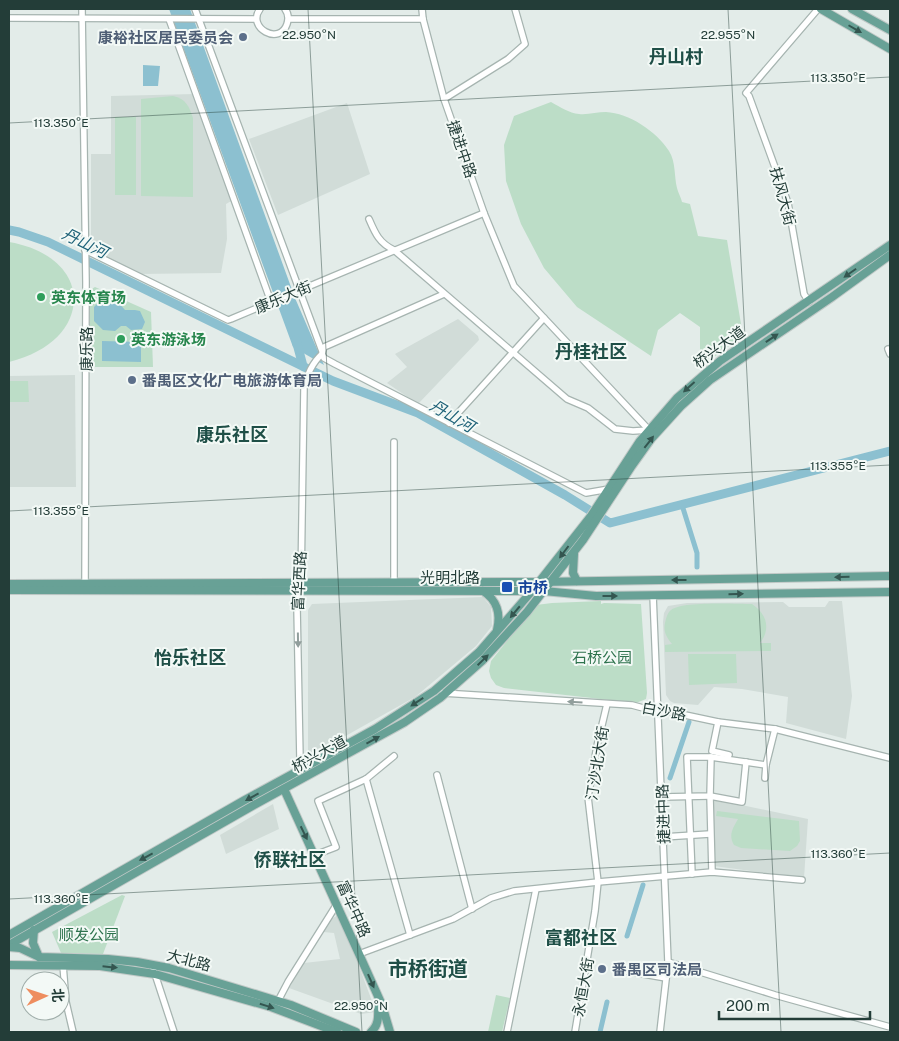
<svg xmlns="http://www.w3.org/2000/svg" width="899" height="1041" font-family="'Public Sans','Noto Sans SC',sans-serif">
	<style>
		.built { fill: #d1dcd8 }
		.green { fill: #bcddc7 }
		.water { fill: #8cc0d0 }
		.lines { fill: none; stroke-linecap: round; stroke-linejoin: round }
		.canal { stroke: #8cc0d0; stroke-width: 5 }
		.river { stroke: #8cc0d0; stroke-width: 9 }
		.minor-casing { stroke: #a6b4b0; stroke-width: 8 }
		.major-casing { stroke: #c1c9c7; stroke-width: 10 }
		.minor { stroke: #fff; stroke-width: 5.5 }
		.major { stroke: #68a196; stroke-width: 8 }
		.oneway { fill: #345650 }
		.oneway2 { fill: #919e9c }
		.ticks { fill: none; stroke: #233d38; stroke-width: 1; stroke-opacity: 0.45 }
		.service-dot { fill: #5c6f8a; stroke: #f3f9f6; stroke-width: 2 }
		.leisure-dot { fill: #2e9e5b; stroke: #f3f9f6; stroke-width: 2 }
		.transit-dot { fill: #1a4fb4; stroke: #f3f9f6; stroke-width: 2 }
		.labels { text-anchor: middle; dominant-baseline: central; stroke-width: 4; stroke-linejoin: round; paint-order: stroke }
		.service-label { font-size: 15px; font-weight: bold; fill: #4e5e75; stroke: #f3f9f6; text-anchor: start }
		.street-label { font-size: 15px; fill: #233d38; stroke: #f3f9f6 }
		.leisure-label { font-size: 15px; font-weight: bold; fill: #27864d; stroke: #f3f9f6; text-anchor: start }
		.transit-label { font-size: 15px; font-weight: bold; fill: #164399; stroke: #f3f9f6; text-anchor: start }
		.park-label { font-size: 15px; fill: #2e734e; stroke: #f3f9f6 }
		.water-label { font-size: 16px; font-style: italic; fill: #1e6278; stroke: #f3f9f6 }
		.quarter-label { font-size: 18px; font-weight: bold; fill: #1f4f47; stroke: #f3f9f6 }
		.district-label { font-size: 20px; font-weight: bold; fill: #1f4f47; stroke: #f3f9f6 }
		.ticks-label { font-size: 12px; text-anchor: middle; fill: #233d38; stroke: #f3f9f6; stroke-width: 4; stroke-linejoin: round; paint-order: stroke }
	</style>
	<rect width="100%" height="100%" fill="#e3ece9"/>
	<g class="built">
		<polygon points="195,94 233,200 226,204 227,239 221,273 138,274 91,250 91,154 111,154 111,96"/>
		<polygon points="347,103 370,174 278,215 249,139"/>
		<polygon points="458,319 478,336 479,340 418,404 387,383 407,367 395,354"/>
		<polygon points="75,375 76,487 9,487 9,376"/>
		<polygon points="483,597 491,607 492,626 476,646 415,697 308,757 308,610 312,604"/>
		<polygon points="829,601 842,601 852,696 846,739 786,723 788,697 742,689 714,687 698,705 674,703 670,701 666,695 663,622 664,613 668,606 687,603 783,602 789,607 825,607"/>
		<polygon points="713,799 808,819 804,878 714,866"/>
		<polygon points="273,804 279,829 226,854 220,835"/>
		<polygon points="338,915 356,958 376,1012 361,1014 289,988 304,963 340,959 334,933 323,932 330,920"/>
	</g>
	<g class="green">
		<path d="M173,96C186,99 189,106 193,118V197L141,196V99Z"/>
		<path d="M551,102C560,107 569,113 579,114C588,115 597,112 606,112C629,113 656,131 669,151C676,162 674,176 677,188C678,193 681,197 682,202L690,204L698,236L727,240L743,336L700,367V327L680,313L658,330L651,356L577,307L544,268L521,224L506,181L504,145L514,116Z"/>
		<rect x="115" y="117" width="21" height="78"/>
		<path d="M9,242C96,257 95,341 9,362Z"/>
		<polygon points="95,287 151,312 153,367 90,367 90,290"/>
		<polygon points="28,381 29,402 9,402 9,381"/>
		<polygon points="601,601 601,604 604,603 641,604 647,693 646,699 636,703 504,688 496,685 491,678 489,671 491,661 536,605 552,603"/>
		<path d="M752,604C767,614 771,629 760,643H771V651L665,652V645L672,644C667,638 663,632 665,623C666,619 667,613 671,610C682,601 736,604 752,604Z"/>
		<polygon points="688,654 736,654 737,683 689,685"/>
		<path d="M717,811L799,821L800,841L797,846L790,851L741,848L734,845C728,835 733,828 738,819L716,816Z"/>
		<polygon points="122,895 125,896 103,954 61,953 52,932"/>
		<polygon points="496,995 510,998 502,1032 488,1032"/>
	</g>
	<g class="water">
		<polygon points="169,9 190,9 295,298 324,365 293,347"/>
		<polygon points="143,65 160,66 158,86 143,86"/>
		<polygon points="108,298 116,300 125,310 135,310 140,311 145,322 142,329 131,330 126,326 121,326 115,331 103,330 94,321 94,307 102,299"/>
		<polygon points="102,341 141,342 141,362 102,361"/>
	</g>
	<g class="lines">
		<g class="canal">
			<polyline points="682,505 697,553 697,567"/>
			<polyline points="670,778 689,722"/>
			<polyline points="627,936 643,885"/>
			<polyline points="600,1032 607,1002"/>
		</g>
		<g class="river">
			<polyline points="9,230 19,232 48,242 333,381 418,413 565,495 610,523 890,451"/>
			<polyline points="296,340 303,366"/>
		</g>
		<g class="minor-casing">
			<g id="minor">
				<polyline points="82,9 86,282 85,588"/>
				<polyline points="195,9 322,351"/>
				<path d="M260,9C246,28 280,46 287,24C289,18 288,13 285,9"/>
				<polyline points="422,9 423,19 444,99 484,213 514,286 649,430"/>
				<polyline points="9,18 256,19"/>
				<polyline points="169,19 271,302"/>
				<polyline points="289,19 423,19"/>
				<polyline points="444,99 508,59 525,44 515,9"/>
				<path d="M369,219C375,233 379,243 394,250L567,399L588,408L615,429L633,431L649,430"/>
				<polyline points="85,250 228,320 231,319 484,213"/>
				<polyline points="444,294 331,344 324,347 322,354 324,358 335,364 586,493 609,489"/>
				<polyline points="809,302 804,294 788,203 749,96 746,93 818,9"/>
				<polyline points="888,349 890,354"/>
				<polyline points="449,423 544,318"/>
				<polyline points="394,442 394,583"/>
				<polyline points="653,595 668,962 660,1032"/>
				<polyline points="443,693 632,705 658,712 671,712 718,722 775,729 890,758"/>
				<polyline points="718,722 712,751 729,755"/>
				<path d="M295,774L300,760L297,607L301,583L304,388C306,376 313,362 322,354"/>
				<polyline points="437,775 472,909"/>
				<polyline points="765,778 766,765"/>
				<polyline points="366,779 410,935"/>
				<polyline points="662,797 710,796 711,757 766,765 775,729"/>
				<polyline points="663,837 710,834"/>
				<polyline points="315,855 336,847 318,801 366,779 394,756"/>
				<polyline points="712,872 710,796 742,802 746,762"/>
				<polyline points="692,874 687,757 711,757"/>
				<polyline points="359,954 453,919 491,898 514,891 598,882 712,872 802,880"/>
				<polyline points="668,962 775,995 890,1027"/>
				<polyline points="63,965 66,1002 73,1032"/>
				<polyline points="152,965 174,1032"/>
				<polyline points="615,969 666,978"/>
				<polyline points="278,1001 288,982 337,904"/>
				<polyline points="507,1032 536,889"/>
				<polyline points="575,1032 595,911 598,882 588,797 597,746 607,704"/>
			</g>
		</g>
		<g class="major-casing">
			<g id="major">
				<polyline points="821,9 890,49"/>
				<polyline points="852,9 890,30"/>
				<polyline points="574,554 573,573 577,581"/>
				<polyline points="9,584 539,582 890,576"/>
				<polyline points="9,590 544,591 596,596 890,592"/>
				<path d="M483,591C497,600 501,614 497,630"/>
				<polyline points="284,789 359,954 382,1005 390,1032"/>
				<polyline points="34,930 33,943 39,957"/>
				<polyline points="9,935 243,801 375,729 434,691 479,652 532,591 591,516 640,441 677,398 720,361 890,245"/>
				<polyline points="9,945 254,805 405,722 440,698 482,661 527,612 583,540 631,467 651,439 681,406 710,380 832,297 890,255"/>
				<polyline points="9,947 20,948 39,957 108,959 137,962 169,968 291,1005 356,1032"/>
				<polyline points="9,965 100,966 155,974 271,1007 337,1032"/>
				<path d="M371,1032C380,1024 378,1014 378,1003"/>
			</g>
		</g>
		<use href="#minor" class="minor"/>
		<use href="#major" class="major"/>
	</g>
	<defs><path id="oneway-solid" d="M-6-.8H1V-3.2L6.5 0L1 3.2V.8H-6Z" transform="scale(1.25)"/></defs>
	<g class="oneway">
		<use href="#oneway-solid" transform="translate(855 29) rotate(30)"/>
		<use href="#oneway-solid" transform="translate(850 273) rotate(145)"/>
		<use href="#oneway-solid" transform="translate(772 338) rotate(-34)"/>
		<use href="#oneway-solid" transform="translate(689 387) rotate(138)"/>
		<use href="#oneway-solid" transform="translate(649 442) rotate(-52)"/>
		<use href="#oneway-solid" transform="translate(564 552) rotate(127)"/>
		<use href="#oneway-solid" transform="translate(842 577) rotate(179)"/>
		<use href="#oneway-solid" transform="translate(679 580) rotate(180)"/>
		<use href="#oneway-solid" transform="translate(736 594) rotate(-1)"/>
		<use href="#oneway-solid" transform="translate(610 596)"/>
		<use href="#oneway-solid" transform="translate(515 612) rotate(130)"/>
		<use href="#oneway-solid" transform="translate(483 660) rotate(-44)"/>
		<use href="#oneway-solid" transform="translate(417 702) rotate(147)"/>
		<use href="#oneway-solid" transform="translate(373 740) rotate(-29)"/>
		<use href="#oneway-solid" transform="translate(252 797) rotate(151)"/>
		<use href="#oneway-solid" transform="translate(304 833) rotate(64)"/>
		<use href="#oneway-solid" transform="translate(146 857) rotate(152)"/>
		<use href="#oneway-solid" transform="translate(110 967) rotate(6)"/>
		<use href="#oneway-solid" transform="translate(371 981) rotate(66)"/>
		<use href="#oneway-solid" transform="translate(267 1006) rotate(17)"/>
	</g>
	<g class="oneway2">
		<use href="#oneway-solid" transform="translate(298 640) rotate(89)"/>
		<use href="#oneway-solid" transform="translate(575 702) rotate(-176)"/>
	</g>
	<path class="ticks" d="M308,9L362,1032M728,9L781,1032M9,123L890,77M9,511L890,465M9,899L890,853"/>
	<g class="service-dot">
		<circle cx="243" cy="37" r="5"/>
		<circle cx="132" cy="380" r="5"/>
		<circle cx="602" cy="969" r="5"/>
	</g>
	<g class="leisure-dot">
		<circle cx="41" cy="297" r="5"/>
		<circle cx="121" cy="339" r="5"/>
	</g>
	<rect class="transit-dot" x="501" y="581" width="12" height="12" rx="2.5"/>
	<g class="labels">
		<g class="service-label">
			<text x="233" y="37" text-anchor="end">康裕社区居民委员会</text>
			<text x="142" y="380">番禺区文化广电旅游体育局</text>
			<text x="612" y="969">番禺区司法局</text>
		</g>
		<g class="street-label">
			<text transform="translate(462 149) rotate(71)">捷进中路</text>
			<text transform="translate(783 196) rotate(75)">扶风大街</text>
			<text transform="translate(283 297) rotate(-23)">康乐大街</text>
			<text transform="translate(719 347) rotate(-36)">桥兴大道</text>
			<text transform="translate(86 349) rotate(-90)">康乐路</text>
			<text x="450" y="577">光明北路</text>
			<text transform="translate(299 581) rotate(-87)">富华西路</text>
			<text transform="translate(664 711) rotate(10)">白沙路</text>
			<text transform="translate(319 754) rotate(-29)">桥兴大道</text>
			<text transform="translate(597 763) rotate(-81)">汀沙北大街</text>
			<text transform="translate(663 814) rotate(-92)">捷进中路</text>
			<text transform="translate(354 909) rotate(66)">富华中路</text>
			<text transform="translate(189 960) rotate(15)">大北路</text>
			<text transform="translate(583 987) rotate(-80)">永恒大街</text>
		</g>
		<g class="leisure-label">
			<text x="51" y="297">英东体育场</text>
			<text x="131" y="339">英东游泳场</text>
		</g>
		<g class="transit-label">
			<text x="518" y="587">市桥</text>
		</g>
		<g class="park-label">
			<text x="602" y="657">石桥公园</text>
			<text x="89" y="934">顺发公园</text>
		</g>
		<g class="water-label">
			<text transform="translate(85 243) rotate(26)">丹山河</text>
			<text transform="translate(452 416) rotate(30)">丹山河</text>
		</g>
		<g class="quarter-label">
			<text x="676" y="56">丹山村</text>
			<text x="591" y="351">丹桂社区</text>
			<text x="232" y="434">康乐社区</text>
			<text x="190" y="657">怡乐社区</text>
			<text x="290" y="859">侨联社区</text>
			<text x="581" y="937">富都社区</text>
		</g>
		<g class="district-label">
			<text x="428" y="969">市桥街道</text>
		</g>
	</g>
	<g class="ticks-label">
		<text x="309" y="39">22.950°N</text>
		<text x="728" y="39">22.955°N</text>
		<text x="838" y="82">113.350°E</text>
		<text x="61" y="127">113.350°E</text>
		<text x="838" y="470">113.355°E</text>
		<text x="61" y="515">113.355°E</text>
		<text x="838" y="858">113.360°E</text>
		<text x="61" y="903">113.360°E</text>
		<text x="361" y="1010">22.950°N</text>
	</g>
	<rect width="899" height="1041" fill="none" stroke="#233d38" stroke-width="20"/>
	<g transform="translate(45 996) rotate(87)"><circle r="24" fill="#f3f9f6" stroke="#a0aeaa"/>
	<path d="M0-4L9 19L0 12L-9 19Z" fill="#ee8d5f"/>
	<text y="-8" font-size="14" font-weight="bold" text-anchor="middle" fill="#233d38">北</text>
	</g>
	<path d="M719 1011v8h151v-8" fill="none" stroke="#233d38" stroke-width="2.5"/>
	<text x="726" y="1011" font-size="15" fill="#233d38" stroke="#f3f9f6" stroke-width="4" paint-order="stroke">200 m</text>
</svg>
